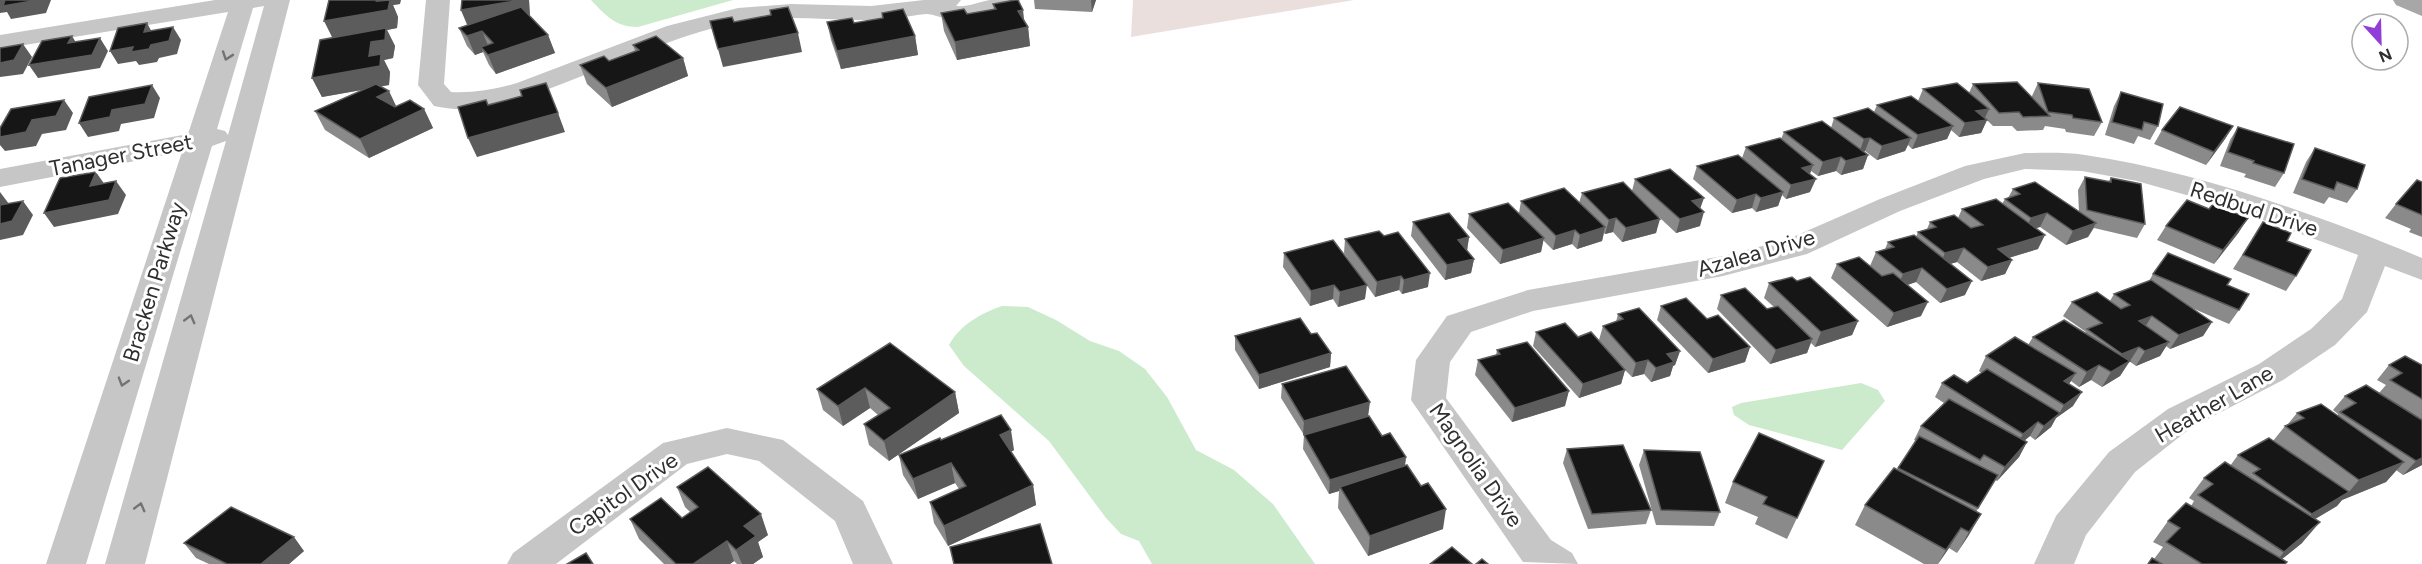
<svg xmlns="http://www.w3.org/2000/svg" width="2422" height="564" font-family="Figtree,sans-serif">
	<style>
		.green { fill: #ebdfde }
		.water { fill: #cceacc }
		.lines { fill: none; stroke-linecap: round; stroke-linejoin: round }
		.minor { fill: #c6c6c6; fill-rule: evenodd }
		.major { fill: #a7a7a7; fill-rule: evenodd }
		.wall { fill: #8a8a8a }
		.shaded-wall { fill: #5c5c5c }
		.building { fill: #161616; stroke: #5c5c5c; stroke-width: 1.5 }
		.oneway { stroke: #737373 }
		.labels { text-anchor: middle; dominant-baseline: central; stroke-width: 6; stroke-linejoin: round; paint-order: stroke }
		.street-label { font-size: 22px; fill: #2f2f2f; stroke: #fff }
	</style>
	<rect width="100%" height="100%" fill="#fff"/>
	<polygon class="green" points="1133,0 1354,0 1131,37"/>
	<g class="water">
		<path d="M591,0H733L638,27C616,27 606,16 591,0Z"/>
		<path d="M1002,306L1028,307L1056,320L1090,341L1119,351L1145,369L1167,397L1196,450L1234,470L1273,504L1315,564H1152L1139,541L1121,534L1106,518L1049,441L964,366L949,345C961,324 980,314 1002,306Z"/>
		<polygon points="1861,383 1878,390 1885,401 1842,450 1749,425 1734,415 1732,407 1741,403"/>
	</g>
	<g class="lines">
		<g class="minor">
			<path d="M215,0H290L145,564H105L226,141L212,146L86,564H46L182,152L0,187V169L188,134L228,12L0,49V35ZM264,6L228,135L225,131L217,129L253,8Z"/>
			<path d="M426,0H450L444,84L451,92C473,93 495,90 517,83L667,26L738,8L791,4L871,6L924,0H961L956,6C969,7 978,2 990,0C999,0 1010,0 1020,0C1008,17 972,22 953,20C944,19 934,14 926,14C908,16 891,20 872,20C833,21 794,15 754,20C696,28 641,53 587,74C540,92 485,118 434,106L418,85Z"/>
			<path d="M2025,153C2045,153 2065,152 2085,155C2195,171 2319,215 2422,258V280L2385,266L2367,312L2335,345L2283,380L2192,427L2135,472L2086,535L2074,564H2034L2056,516L2109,452L2168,409L2259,364L2311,329L2342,299L2358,255L2225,206L2137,181L2082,171L2025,169L1984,179L1900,211L1807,254L1723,276L1533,311L1471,332L1450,362L1446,398L1551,540L1572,553L1578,564L1523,562L1411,400L1416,360L1447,316L1528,290L1723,256L1786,240L1880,199L1965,166Z"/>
			<polygon points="727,428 783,440 863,501 893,564 853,564 835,521 759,461 727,454 687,464 556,564 507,564 513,553 663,443"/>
		</g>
		<polygon class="major" points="2393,0 2422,0 2422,16 2396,5"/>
	</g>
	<g class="wall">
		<polygon points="329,0 400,4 393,5 398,17 397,28 387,30 395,46 393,58 384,60 390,72 389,85 381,86 396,107 424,109 433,128 369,158 325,130 315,111 362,90 322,97 312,78 332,38"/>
		<polygon points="462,0 529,0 530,17 548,35 555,53 496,74 489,65 483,52 475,55 467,46 459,28 467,25 461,10"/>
		<polygon points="1034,0 1096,0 1092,12 1035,9"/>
		<polygon points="993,4 1024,22 1028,27 1030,46 957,60 944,31 941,13 967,14 994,9"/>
		<polygon points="882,13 915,36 918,55 841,69 831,40 827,22 854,23 883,18"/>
		<polygon points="633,45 683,58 688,76 612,107 587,84 580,65 609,61 635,51"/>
		<polygon points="2038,83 2102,122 2094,136 2066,132 2065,129 2045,126 2043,130 2017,131 2012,126 1993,126 1987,120 1981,133 1959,137 1951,130 1947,139 1912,149 1908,145 1905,151 1877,160 1865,151 1864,152 1868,155 1863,169 1841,175 1836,171 1818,176 1811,171 1810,174 1810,192 1786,199 1782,195 1778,206 1756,212 1752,208 1732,213 1693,179 1697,166 1742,158 1746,147 1781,139 1784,132 1831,128 1834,118 1874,112 1877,105 1918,101 1923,89 1969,93 1973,84 2032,98 2032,96"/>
		<polygon points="2121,92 2158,126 2150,140 2138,136 2134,144 2105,135 2114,106"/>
		<polygon points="2233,126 2225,139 2206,165 2154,144 2162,130"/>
		<polygon points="2238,127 2284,173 2275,187 2244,177 2246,174 2220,166 2230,140"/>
		<polygon points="2315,148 2357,189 2347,203 2329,197 2324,204 2293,193 2306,162"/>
		<polygon points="2085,177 2108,182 2111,178 2145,224 2137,238 2094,228 2088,237 2066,245 2040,227 2035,228 2038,249 2009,258 2012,260 2005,274 1981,281 1957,262 1950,264 1965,295 1940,303 1916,282 1908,285 1921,316 1887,327 1831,278 1837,264 1870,266 1876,252 1885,249 1888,242 1916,237 1918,232 1927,229 1930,222 1958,218 1962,209 2002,204 2005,199 2008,198 2013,189 2079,212 2078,190"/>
		<polygon points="1635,179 1700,209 1700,226 1676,233 1659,217 1656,233 1622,242 1613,232 1605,234 1604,233 1602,241 1577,249 1572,244 1553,250 1543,240 1541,252 1500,264 1467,228 1469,214 1519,213 1521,201 1579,203 1582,193 1632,191"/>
		<polygon points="2422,182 2422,237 2409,232 2411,229 2385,218 2396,204"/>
		<polygon points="2209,209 2239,232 2214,264 2157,240 2166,226"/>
		<polygon points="1413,222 1469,237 1467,250 1474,259 1471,273 1445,280 1411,236"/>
		<polygon points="2263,222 2287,241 2296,276 2286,291 2233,269"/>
		<polygon points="1384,236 1428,287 1402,294 1399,290 1375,297 1344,253 1345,239"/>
		<polygon points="1284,253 1365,299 1338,307 1333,299 1310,306 1283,267"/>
		<polygon points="2153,274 2227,285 2239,310 2229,324 2192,308 2212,322 2203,336 2170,349 2166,346 2160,356 2136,366 2129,361 2120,376 2102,387 2091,380 2079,387 2071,381 2069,384 2073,406 2056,418 2051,427 2035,440 2030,436 2024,441 2027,442 2019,457 1997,481 1995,480 1976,512 1981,514 1957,553 1949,548 1938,564 1924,564 1855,525 1865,505 1898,469 1916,441 1914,440 1921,426 1944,403 1935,397 1942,383 1967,383 1982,373 1979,371 1986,356 2028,345 2033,337 2085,333 2086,332 2063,316 2072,302 2110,301 2114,294 2149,281"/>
		<polygon points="1797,281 1858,321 1852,335 1815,347 1811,343 1807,353 1770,364 1717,309 1721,295 1767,309 1774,307 1764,298 1769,283"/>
		<polygon points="1661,306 1707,319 1750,347 1745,362 1708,373 1657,320"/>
		<polygon points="1618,314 1680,351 1675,365 1673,366 1670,376 1651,382 1644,374 1632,377 1625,370 1621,384 1579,398 1533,346 1536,332 1578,337 1624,369 1599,340 1603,326 1616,322"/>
		<polygon points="1311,334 1331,353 1330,367 1259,389 1235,350 1235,336"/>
		<polygon points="890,343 955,392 959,413 889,461 869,445 864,424 878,415 870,408 843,426 823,410 817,389"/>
		<polygon points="1497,350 1565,406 1512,422 1475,375 1478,360 1496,355"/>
		<polygon points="2389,365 2422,365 2422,465 2403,475 2396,470 2386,482 2342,500 2337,506 2315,519 2302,543 2282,559 2285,564 2148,564 2154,559 2163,547 2153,542 2168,521 2191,506 2194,501 2189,498 2204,478 2230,466 2238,455 2273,441 2285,426 2288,424 2297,413 2338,415 2338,414 2333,410 2345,396 2379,393 2386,385 2377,380"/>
		<polygon points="1282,384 1368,416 1382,436 1406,457 1405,466 1443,529 1368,556 1338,508 1339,491 1329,494 1303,449 1304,435 1281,398"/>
		<polygon points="941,440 1014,450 1011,452 1033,485 1036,505 948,546 934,523 930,502 959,489 955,483 918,499 903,475 899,455"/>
		<polygon points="1567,449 1651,510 1646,524 1588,529 1563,463"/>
		<polygon points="1644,450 1720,512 1714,526 1656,525 1639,465"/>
		<polygon points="1824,461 1787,539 1755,524 1758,517 1725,503 1733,482"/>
		<polygon points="677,487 768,535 758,542 763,557 753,564 737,564 734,561 730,564 664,564 639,539 630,519 682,518 690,512 685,507"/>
		<polygon points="184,543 304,551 289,564 209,564 196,558"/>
	</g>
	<g class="shaded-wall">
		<polygon points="0,0 51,0 46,13 11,19 7,12 0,13"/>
		<polygon points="378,0 401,0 400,4 393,5 398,17 397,28 387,30 395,46 393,58 384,60 390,72 389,85 322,97 312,78 333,39 324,21 377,1"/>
		<polygon points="521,0 529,0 530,18 469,28 461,10"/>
		<polygon points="1091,0 1096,0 1092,12"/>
		<polygon points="1023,10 1025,28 1018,11"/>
		<polygon points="147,23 154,36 173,27 181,40 177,54 159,58 157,62 139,65 136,61 118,64 110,51 133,47 144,32"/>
		<polygon points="1028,27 1030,46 957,60 955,42"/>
		<polygon points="482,31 490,50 481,47 483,52 475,55 467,36"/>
		<polygon points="798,33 802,52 723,67 718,49"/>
		<polygon points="548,35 555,53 496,74 488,55"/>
		<polygon points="72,36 80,49 68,43"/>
		<polygon points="915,36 918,55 841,69 837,51"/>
		<polygon points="100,38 108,51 100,68 38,78 29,65"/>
		<polygon points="23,44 32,57 23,74 0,77 0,63"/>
		<polygon points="683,58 688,76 612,107 606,88"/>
		<polygon points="152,85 160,98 154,118 121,124 119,131 88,137 79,123 112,110"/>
		<polygon points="389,91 398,110 377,97"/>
		<polygon points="64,100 73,113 66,130 42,134 36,146 5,151 0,145 0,137 32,120"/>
		<polygon points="424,109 433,128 369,158 360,139"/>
		<polygon points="1989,109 1984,120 1987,120 1981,133 1959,137 1965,123 1976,111"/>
		<polygon points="558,113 565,132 477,157 468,138"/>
		<polygon points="1953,126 1947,139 1912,149 1918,135"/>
		<polygon points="2233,126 2225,139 2206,165 2214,152"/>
		<polygon points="1870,138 1865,151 1859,153 1864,139"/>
		<polygon points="1911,138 1905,151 1877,160 1882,146"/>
		<polygon points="1868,155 1863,169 1841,175 1846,161"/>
		<polygon points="1841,157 1836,171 1818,176 1823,162"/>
		<polygon points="1813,165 1808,179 1802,168"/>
		<polygon points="96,172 105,185 90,186"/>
		<polygon points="1816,179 1810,192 1786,199 1791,185"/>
		<polygon points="116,181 126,195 118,214 54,227 44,213"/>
		<polygon points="0,192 9,204 0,220"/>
		<polygon points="1783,192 1778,206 1756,212 1761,198"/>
		<polygon points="1756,194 1752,208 1732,213 1737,200"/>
		<polygon points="1704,198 1699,212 1692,201"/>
		<polygon points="23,201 33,215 23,235 0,240 0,224"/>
		<polygon points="1704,212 1700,226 1676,233 1680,219"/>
		<polygon points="2047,213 2040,227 2024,232 2031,218"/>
		<polygon points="1616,218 1613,232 1605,234 1609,220"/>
		<polygon points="2248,218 2239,232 2214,264 2223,250"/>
		<polygon points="1660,219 1656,233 1622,242 1626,228"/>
		<polygon points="2096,223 2088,237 2066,245 2073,231"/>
		<polygon points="1605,227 1602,241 1577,249 1580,235"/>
		<polygon points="1575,230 1572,244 1553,250 1556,236"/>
		<polygon points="2045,235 2038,249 1991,263 1998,249"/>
		<polygon points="1469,237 1467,251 1458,240"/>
		<polygon points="1544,238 1541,252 1500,264 1503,250"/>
		<polygon points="1964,248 1957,262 1939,267 1945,253"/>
		<polygon points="1474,259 1471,273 1445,280 1447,265"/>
		<polygon points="2012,260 2005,274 1981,281 1988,267"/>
		<polygon points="1922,268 1916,282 1897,288 1903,274"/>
		<polygon points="1430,273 1428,287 1402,294 1404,280"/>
		<polygon points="1401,276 1399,290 1375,297 1377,282"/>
		<polygon points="1972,281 1965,295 1940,303 1947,289"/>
		<polygon points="1334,285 1333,299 1310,306 1311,291"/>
		<polygon points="1367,285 1365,299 1338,307 1340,292"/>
		<polygon points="1928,302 1921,316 1887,327 1894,313"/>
		<polygon points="2152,316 2143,330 2139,321"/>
		<polygon points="1858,321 1852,335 1815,347 1821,332"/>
		<polygon points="2212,322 2203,336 2170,349 2179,335"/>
		<polygon points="1812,339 1807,353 1770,364 1776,350"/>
		<polygon points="2169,342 2160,356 2136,366 2145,351"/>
		<polygon points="1750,347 1745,362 1708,373 1713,359"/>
		<polygon points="2139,347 2130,361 2113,368 2122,354"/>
		<polygon points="1680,351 1675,365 1673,366 1670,376 1651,382 1656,368 1667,354"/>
		<polygon points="1331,353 1330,367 1259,389 1259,375"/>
		<polygon points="1648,360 1644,374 1632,377 1636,363"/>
		<polygon points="2130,361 2120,376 2102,387 2111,372"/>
		<polygon points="2099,365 2091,380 2079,387 2087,372"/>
		<polygon points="1625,370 1621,384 1579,398 1583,384"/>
		<polygon points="2076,373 2067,387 2064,381"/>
		<polygon points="865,388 870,408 843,426 838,406"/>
		<polygon points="1569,391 1565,406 1512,422 1515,408"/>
		<polygon points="955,392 959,413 889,461 884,441"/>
		<polygon points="2082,392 2073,406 2056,418 2051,427 2035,440 2044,426 2059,414 2064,405"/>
		<polygon points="1370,402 1368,417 1303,435 1304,421"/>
		<polygon points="2038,422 2030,436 2015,448 2023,434"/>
		<polygon points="1011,430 1014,450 1003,456 1000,435"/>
		<polygon points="2027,442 2019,457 1997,481 2005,467"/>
		<polygon points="1406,457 1404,471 1340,487 1339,491 1329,494 1330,480"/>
		<polygon points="2422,458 2422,465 2403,475 2416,461"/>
		<polygon points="2404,462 2386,482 2342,500 2337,506 2300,528 2312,514 2348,493 2359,480"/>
		<polygon points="951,463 955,483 918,499 913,479"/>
		<polygon points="1033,485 1036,505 948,546 944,526"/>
		<polygon points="1446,509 1443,529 1368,556 1370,536"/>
		<polygon points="761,514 768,535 758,542 763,557 753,564 742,564 736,550 744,526"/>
		<polygon points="1981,514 1969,535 1957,553 1969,532"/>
		<polygon points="2320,522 2302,543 2276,564 2274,564 2284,552"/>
		<polygon points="1961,528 1949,548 1938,564 1946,550"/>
		<polygon points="294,537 304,551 289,564 261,564"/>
		<polygon points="727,541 734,561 730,564 693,564"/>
	</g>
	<g class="building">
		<polygon points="5,0 38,0 3,6"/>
		<polygon points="329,0 378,0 377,1 390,0 388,10 324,21"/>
		<polygon points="462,0 521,0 461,10"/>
		<polygon points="1015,0 1018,0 1023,10 1018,11 1028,27 955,42 941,13 964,9 967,14 996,9 993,4"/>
		<polygon points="521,7 548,35 488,55 481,47 493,43 482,31 467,36 459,28"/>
		<polygon points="788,7 798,33 718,49 710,21 732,17 734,22 771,15 770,10"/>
		<polygon points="903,9 915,36 837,51 827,22 852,18 854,23 883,18 882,13"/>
		<polygon points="147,23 144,32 173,27 169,41 151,45 149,49 131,52 133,47 110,51 118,28"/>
		<polygon points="386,28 385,40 371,42 369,56 381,54 380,66 312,78 320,40"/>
		<polygon points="72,36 68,43 100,38 92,55 29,65 42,41"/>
		<polygon points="656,36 683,58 606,88 580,65 604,56 609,61 639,50 633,45"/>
		<polygon points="23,44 14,60 0,63 0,48"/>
		<polygon points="2017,82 2050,116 2023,117 2019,112 1999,113 1973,84"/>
		<polygon points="546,83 558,113 468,138 458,107 486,100 488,105 522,96 520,90"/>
		<polygon points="1957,83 1989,109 1976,111 1987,120 1965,123 1923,89"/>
		<polygon points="2038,83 2089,89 2102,122 2073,118 2072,115 2048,112"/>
		<polygon points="376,84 389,91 377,97 395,107 410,100 424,109 360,139 315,111"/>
		<polygon points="152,85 145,104 112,110 110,117 79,123 89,97"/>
		<polygon points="2121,92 2163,104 2158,126 2144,122 2142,130 2112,122"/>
		<polygon points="1911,96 1953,126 1918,135 1877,105"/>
		<polygon points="64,100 56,116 32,120 26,132 0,137 0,128 11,109"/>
		<polygon points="2180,107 2233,126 2214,152 2162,130"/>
		<polygon points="1868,108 1911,138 1882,146 1870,138 1864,139 1834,118"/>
		<polygon points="1822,121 1868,155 1846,161 1841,157 1823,162 1784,132"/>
		<polygon points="2238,127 2294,144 2284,173 2253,163 2254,161 2228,152"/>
		<polygon points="1780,138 1813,165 1802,168 1816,179 1791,185 1746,147"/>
		<polygon points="2315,148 2365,165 2357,189 2337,182 2334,190 2302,179"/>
		<polygon points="1738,155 1783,192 1761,198 1756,194 1737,200 1697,166"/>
		<polygon points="1670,169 1704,198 1692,201 1704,212 1680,219 1635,179"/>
		<polygon points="96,172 90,186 116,181 109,200 44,213 60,178"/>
		<polygon points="2085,177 2111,182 2111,178 2141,184 2145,224 2087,210"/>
		<polygon points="2417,180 2422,182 2422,215 2396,204"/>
		<polygon points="1623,182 1660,219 1626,228 1616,218 1609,220 1582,193"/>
		<polygon points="2035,182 2096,223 2073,231 2047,213 2031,218 2005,199 2020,194 2013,189"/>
		<polygon points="1564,188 1605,227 1580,235 1575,230 1556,236 1521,201"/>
		<polygon points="1996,199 2045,235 1998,249 2012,260 1988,267 1964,248 1945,253 1918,232 1936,227 1930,222 1954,215 1971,228 1983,225 1962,209"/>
		<polygon points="2187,200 2209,209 2213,204 2248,218 2223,250 2166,226"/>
		<polygon points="23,201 12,221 0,224 0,205"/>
		<polygon points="1508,203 1544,238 1503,250 1469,214"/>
		<polygon points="1449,213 1469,237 1458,240 1474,259 1447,265 1413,222"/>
		<polygon points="2263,222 2291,233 2287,241 2311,250 2296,276 2243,255"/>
		<polygon points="1379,231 1384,236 1398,232 1430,273 1404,280 1401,276 1377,282 1345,239"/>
		<polygon points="1914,235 1972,281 1947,289 1922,268 1903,274 1876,252 1894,247 1888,242"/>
		<polygon points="1333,240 1367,285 1340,292 1334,285 1311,291 1284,253"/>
		<polygon points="2168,253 2231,279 2227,285 2249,294 2239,310 2153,274"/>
		<polygon points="1859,257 1882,276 1893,273 1928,302 1894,313 1837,264"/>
		<polygon points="1792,277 1797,281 1810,277 1858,321 1821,332 1769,283"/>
		<polygon points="2151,280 2212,322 2179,335 2152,316 2139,321 2169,342 2145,351 2139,347 2122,354 2087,329 2102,323 2072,302 2097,292 2121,309 2130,305 2114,294"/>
		<polygon points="1745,288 1767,309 1778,306 1812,339 1776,350 1721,295"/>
		<polygon points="1686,298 1707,319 1718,315 1750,347 1713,359 1661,306"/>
		<polygon points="1639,308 1680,351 1667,354 1674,362 1656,368 1648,360 1636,363 1603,326 1623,319 1618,314"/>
		<polygon points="1300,318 1311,334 1317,333 1331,353 1259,375 1235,336"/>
		<polygon points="2064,320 2130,361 2111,372 2099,365 2087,372 2033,337"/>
		<polygon points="1565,323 1578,337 1591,332 1625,370 1583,384 1536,332"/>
		<polygon points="2015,337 2076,373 2064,381 2082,392 2064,405 1986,356"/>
		<polygon points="1527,342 1569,391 1515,408 1478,360 1500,354 1497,350"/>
		<polygon points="890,343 955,392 884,441 864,424 890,408 865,388 838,406 817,389"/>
		<polygon points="2405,356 2422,365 2422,399 2390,380 2402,373 2389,365"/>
		<polygon points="1346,366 1370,402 1304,421 1282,384"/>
		<polygon points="1987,369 2060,413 2044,426 2038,422 2023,434 1942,383 1954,375 1967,383"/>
		<polygon points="2366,385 2422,420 2422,458 2416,461 2340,412 2356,403 2345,396"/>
		<polygon points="1949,399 2027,442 2005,467 1984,455 1980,460 1921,426"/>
		<polygon points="2321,404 2404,462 2359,480 2285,426 2304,418 2297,413"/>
		<polygon points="1001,415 1011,430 1000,435 1033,485 944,526 930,502 966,486 951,463 913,479 899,455 940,438 941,440"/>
		<polygon points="1369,416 1382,436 1390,433 1406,457 1330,480 1304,435"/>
		<polygon points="1759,433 1824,461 1797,518 1763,504 1767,497 1733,482"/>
		<polygon points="1919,436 1998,475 1978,508 1898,468"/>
		<polygon points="2269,438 2349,492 2312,514 2253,473 2260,469 2238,455"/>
		<polygon points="1623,445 1651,510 1592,514 1567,449"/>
		<polygon points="1644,450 1700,452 1720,512 1661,510"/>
		<polygon points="2225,462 2320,522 2284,552 2198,495 2213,484 2204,478"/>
		<polygon points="1407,465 1421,486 1428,483 1446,509 1370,536 1340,487"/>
		<polygon points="708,467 761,514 744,526 756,536 736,550 727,541 693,564 676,564 630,519 661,498 682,518 698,507 677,487"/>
		<polygon points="1894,468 1981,514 1969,532 1961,528 1946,550 1865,505"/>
		<polygon points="2186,503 2287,562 2285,564 2202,564 2166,542 2180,528 2168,521"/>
		<polygon points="231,507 294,537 261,564 227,564 184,543"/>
		<polygon points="1040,524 1052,564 954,564 950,547"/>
		<polygon points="1452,547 1472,564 1430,564"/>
		<polygon points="586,553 593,564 567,564"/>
		<polygon points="2152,558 2162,564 2148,564"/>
		<polygon points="1482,559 1488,564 1476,564"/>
	</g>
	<defs><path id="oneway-chevron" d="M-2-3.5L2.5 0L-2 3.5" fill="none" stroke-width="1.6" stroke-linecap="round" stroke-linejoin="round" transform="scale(1.5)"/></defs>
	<g class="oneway">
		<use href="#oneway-chevron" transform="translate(227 56) rotate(109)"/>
		<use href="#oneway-chevron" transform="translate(190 319) rotate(-75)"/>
		<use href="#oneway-chevron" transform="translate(123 382) rotate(107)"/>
		<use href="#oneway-chevron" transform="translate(140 507) rotate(-75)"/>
	</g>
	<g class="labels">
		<g class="street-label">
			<text transform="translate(121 155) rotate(-11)">Tanager Street</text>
			<text transform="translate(2254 209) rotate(18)">Redbud Drive</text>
			<text transform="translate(1756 253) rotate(-16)">Azalea Drive</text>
			<text transform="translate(154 282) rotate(-73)">Bracken Parkway</text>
			<text transform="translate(2214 404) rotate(-30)">Heather Lane</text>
			<text transform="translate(1476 465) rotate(55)">Magnolia Drive</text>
			<text transform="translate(623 494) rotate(-35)">Capitol Drive</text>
		</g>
	</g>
	<g transform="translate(2380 42) rotate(158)"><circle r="28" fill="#ffffff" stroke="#acacac" stroke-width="1.5"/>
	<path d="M0-4.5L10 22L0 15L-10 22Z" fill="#913ed9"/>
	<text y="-9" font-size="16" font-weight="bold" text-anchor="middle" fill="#2f2f2f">N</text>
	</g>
</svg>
